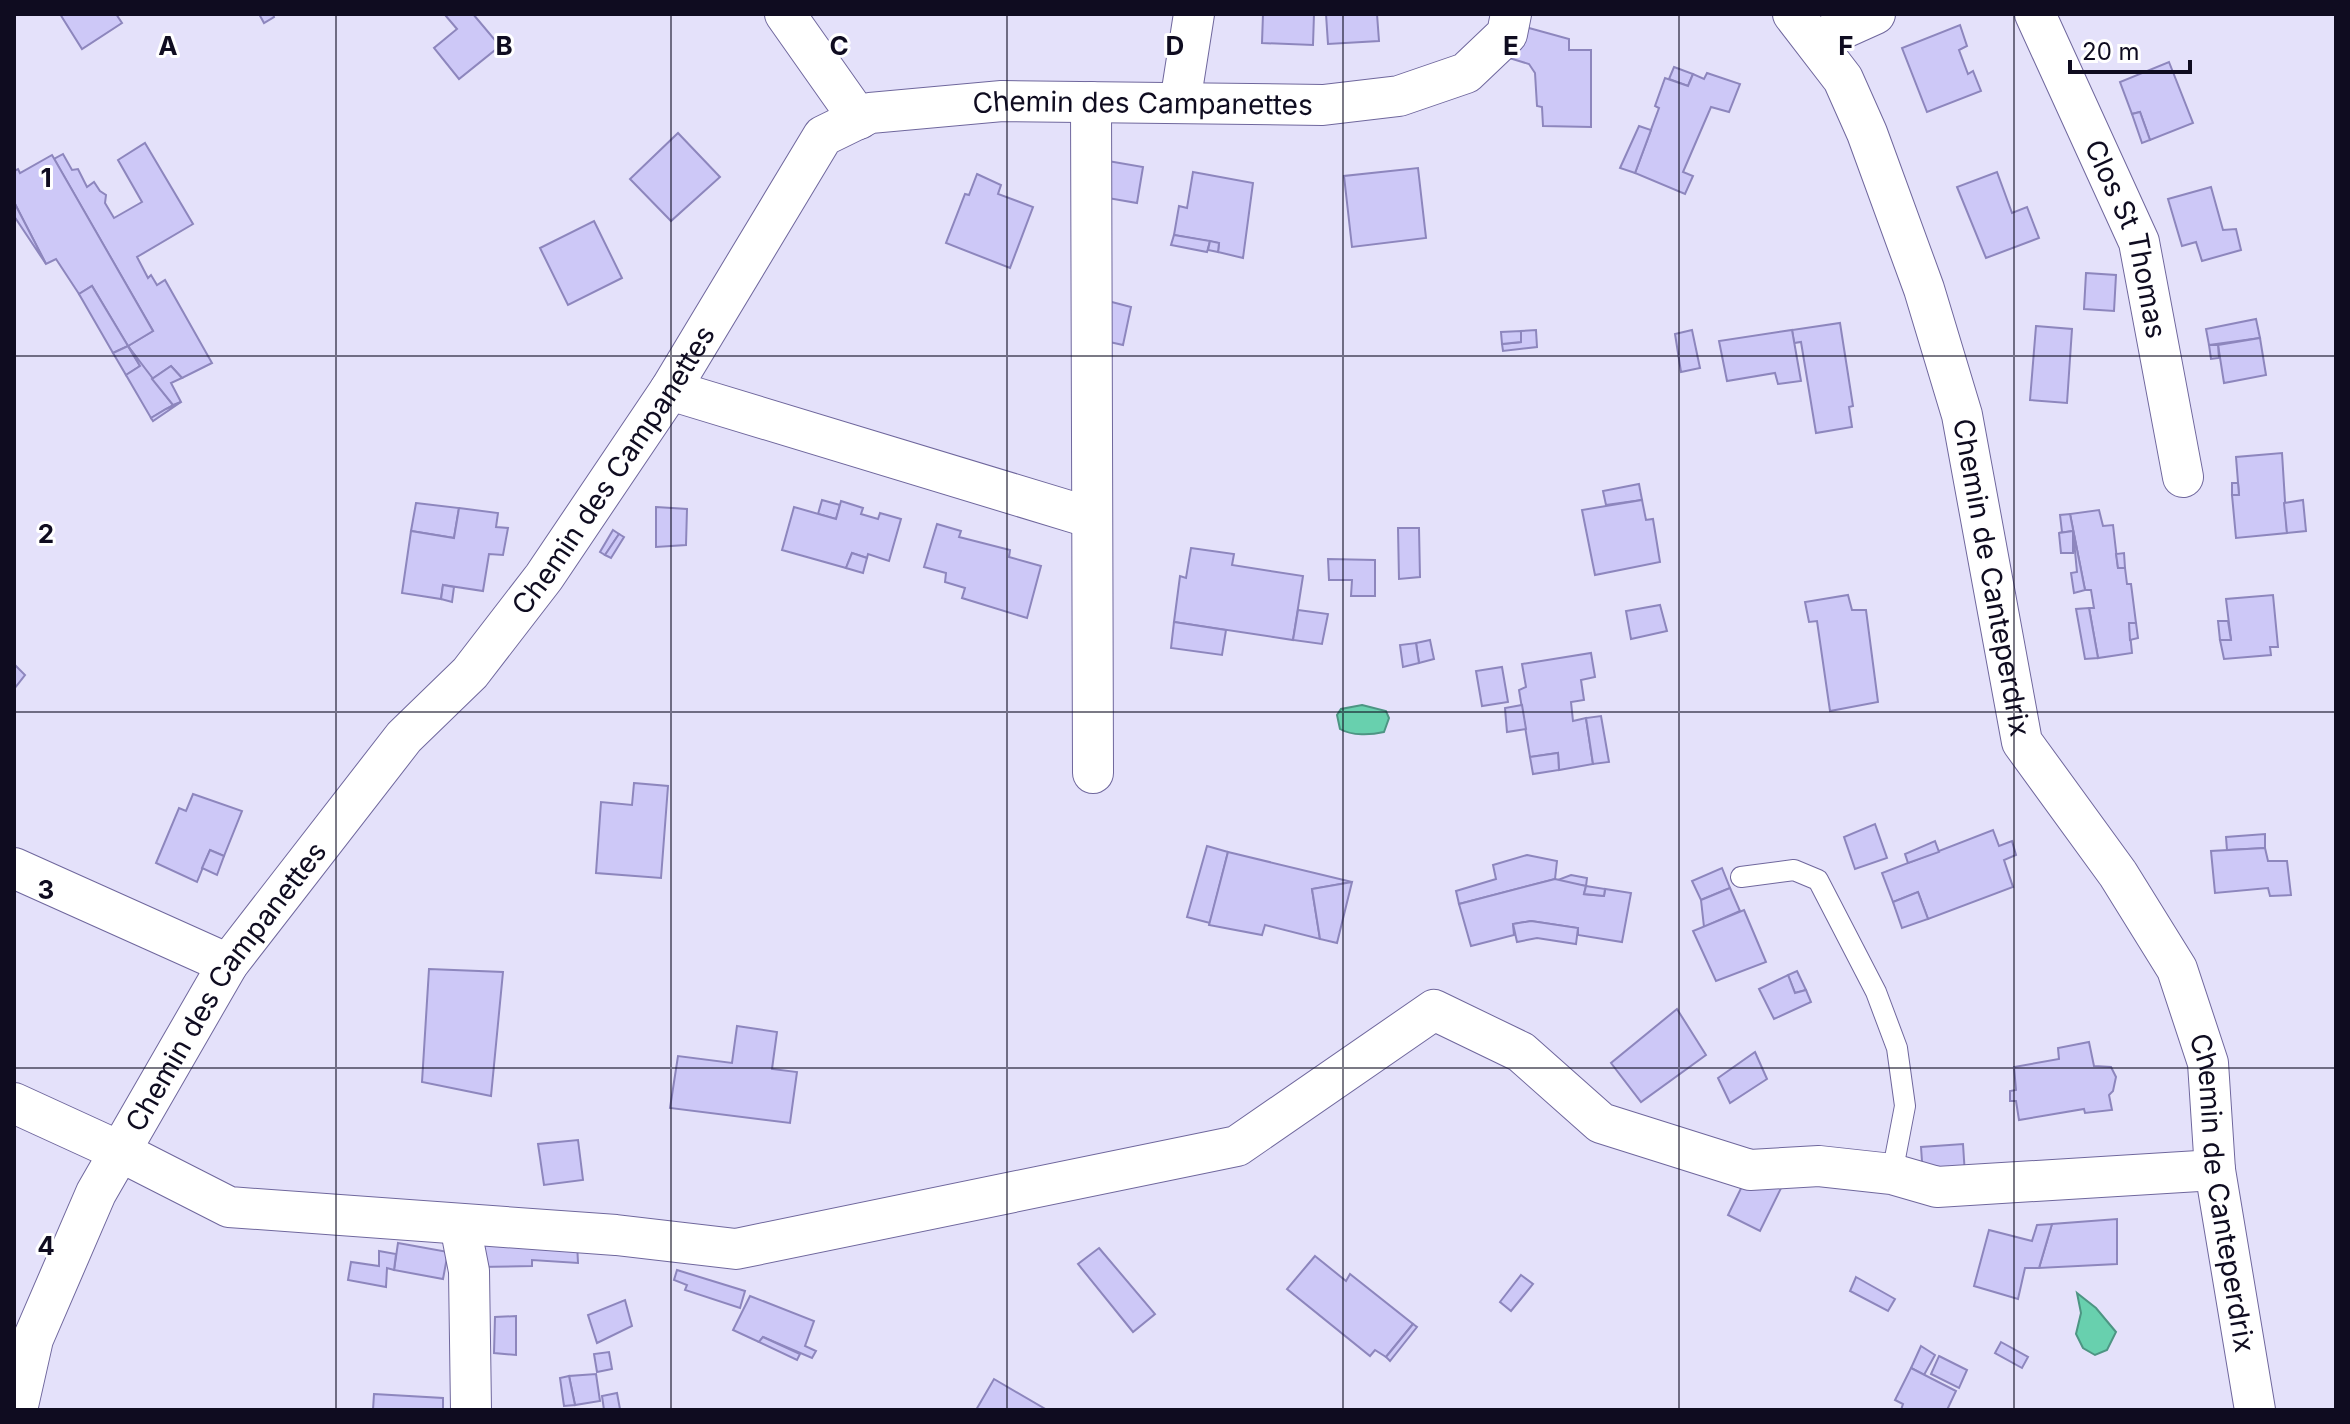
<svg xmlns="http://www.w3.org/2000/svg" width="2350" height="1424" font-family="Inter,sans-serif">
	<style>
		.water { fill: #68d0ae; stroke: #4d9583; stroke-width: 2 }
		.building { fill: #cdc8f7; stroke: #8d86bd; stroke-width: 2 }
		.lines { fill: none; stroke-linecap: round; stroke-linejoin: round }
		.service-casing { stroke: #6f679d; stroke-width: 22 }
		.minor-casing { stroke: #6f679d; stroke-width: 42 }
		.service { stroke: #fff; stroke-width: 20 }
		.minor { stroke: #fff; stroke-width: 40 }
		.grid { fill: none; stroke: #0f0c20; stroke-width: 2; stroke-opacity: 0.55 }
		.labels { text-anchor: middle; dominant-baseline: central; stroke-width: 6; stroke-linejoin: round; paint-order: stroke }
		.street-label { font-size: 28px; fill: #0f0c20; stroke: #fff }
		.grid-label { font-size: 26px; text-anchor: middle; font-weight: bold; fill: #0f0c20; stroke: #fff; stroke-width: 6; stroke-linejoin: round; paint-order: stroke }
	</style>
	<rect width="100%" height="100%" fill="#e4e1fa"/>
	<g class="water">
		<path d="M1362,705L1386,711L1389,718L1384,732C1371,735 1352,736 1340,729L1337,715L1341,709Z"/>
		<polygon points="2077,1293 2096,1308 2116,1332 2107,1350 2095,1355 2083,1348 2076,1334 2081,1313"/>
	</g>
	<g class="building">
		<polygon points="60,14 116,14 122,23 82,49"/>
		<polygon points="259,14 273,14 274,17 264,23"/>
		<polygon points="473,14 500,46 459,79 434,48 457,29 445,15"/>
		<polygon points="1263,14 1314,14 1313,45 1262,43"/>
		<polygon points="1326,14 1377,14 1379,41 1328,44"/>
		<polygon points="1960,25 1967,46 1959,50 1968,74 1973,71 1981,91 1927,112 1902,48"/>
		<polygon points="1529,28 1569,39 1569,50 1591,50 1591,127 1543,126 1542,107 1537,106 1535,73 1529,64 1509,58"/>
		<polygon points="2169,62 2193,123 2150,140 2140,112 2132,114 2120,82"/>
		<polygon points="1674,67 1693,74 1688,86 1669,79"/>
		<polygon points="1707,73 1740,84 1729,112 1711,107 1683,172 1693,176 1685,194 1635,173 1659,108 1655,106 1665,78 1688,86 1693,74 1704,79"/>
		<polygon points="2140,112 2150,140 2142,143 2132,114"/>
		<polygon points="1639,126 1651,130 1635,173 1620,168"/>
		<polygon points="678,133 720,177 671,221 630,179"/>
		<polygon points="145,143 193,224 137,257 148,278 151,275 157,285 165,280 212,363 182,378 171,366 152,379 128,346 153,331 54,159 63,154 72,170 78,169 87,187 94,182 100,191 106,195 105,203 114,218 142,202 118,160"/>
		<polygon points="52,155 153,331 128,346 92,286 79,294 56,259 46,264 14,202 14,171 18,169 20,173"/>
		<polygon points="1108,161 1143,167 1137,203 1102,197"/>
		<polygon points="1418,168 1426,238 1352,247 1344,176"/>
		<polygon points="1193,172 1253,183 1243,258 1218,252 1219,243 1174,235 1179,206 1187,208"/>
		<polygon points="1997,172 2012,213 2027,207 2039,238 1986,258 1957,187"/>
		<polygon points="977,174 1001,185 998,194 1033,207 1010,268 946,243 965,194 969,195"/>
		<polygon points="2211,187 2223,230 2236,229 2241,250 2202,261 2196,242 2182,246 2168,199"/>
		<polygon points="14,202 46,264 14,216"/>
		<polygon points="594,221 622,278 568,305 540,248"/>
		<polygon points="1174,235 1210,241 1207,252 1171,245"/>
		<polygon points="1210,241 1219,243 1218,252 1208,250"/>
		<polygon points="2086,273 2116,275 2114,311 2084,309"/>
		<polygon points="92,286 128,346 113,353 79,294"/>
		<polygon points="1108,301 1131,307 1123,345 1105,341"/>
		<polygon points="2256,319 2260,338 2209,345 2206,329"/>
		<polygon points="1840,323 1853,406 1849,407 1852,427 1816,433 1801,342 1794,343 1792,330"/>
		<polygon points="2036,326 2072,329 2067,403 2030,400"/>
		<polygon points="1536,330 1537,347 1503,351 1502,344 1521,342 1521,331"/>
		<polygon points="1692,330 1700,368 1681,372 1675,334"/>
		<polygon points="1792,330 1801,381 1778,384 1775,373 1727,381 1719,341"/>
		<polygon points="1521,331 1521,342 1502,344 1501,332"/>
		<polygon points="2260,338 2266,375 2224,383 2218,345"/>
		<polygon points="2209,345 2218,345 2219,358 2211,359"/>
		<polygon points="128,346 140,366 126,375 113,353"/>
		<polygon points="128,346 173,405 151,418 126,375 140,366"/>
		<polygon points="171,366 182,378 171,383 181,402 173,405 152,379"/>
		<polygon points="181,402 153,421 151,418 166,409"/>
		<polygon points="2282,453 2287,533 2236,538 2232,495 2239,495 2236,457"/>
		<polygon points="2232,483 2238,483 2239,495 2232,495"/>
		<polygon points="1639,484 1642,500 1606,505 1603,491"/>
		<polygon points="822,500 840,505 836,519 818,514"/>
		<polygon points="1642,500 1646,520 1653,519 1660,562 1595,575 1582,510"/>
		<polygon points="2303,500 2306,531 2287,533 2284,503"/>
		<polygon points="841,501 863,508 861,514 878,519 880,513 901,519 889,561 868,554 867,558 852,553 846,568 782,550 794,507 836,519"/>
		<polygon points="416,503 459,508 454,538 411,531"/>
		<polygon points="656,507 687,509 686,545 656,547"/>
		<polygon points="459,508 498,513 496,527 508,528 503,555 489,554 483,591 443,585 441,599 402,593 411,531 454,538"/>
		<polygon points="2099,510 2103,526 2113,525 2118,568 2125,568 2127,584 2131,584 2136,623 2129,623 2132,653 2098,658 2089,608 2094,608 2091,590 2085,590 2070,514"/>
		<polygon points="2070,514 2085,590 2074,593 2071,573 2077,572 2073,531 2059,533 2062,532 2060,515"/>
		<polygon points="937,524 961,531 959,537 1010,550 1009,557 1041,566 1027,618 962,598 965,588 945,582 946,573 924,567"/>
		<polygon points="1398,528 1419,528 1420,577 1399,579"/>
		<polygon points="613,530 619,534 605,555 600,552"/>
		<polygon points="2073,531 2073,553 2061,553 2059,533"/>
		<polygon points="619,534 624,537 611,558 605,555"/>
		<polygon points="1191,548 1234,554 1232,565 1303,576 1293,640 1174,622 1180,576 1186,578"/>
		<polygon points="852,553 867,558 863,573 846,568"/>
		<polygon points="2124,553 2125,568 2118,568 2116,554"/>
		<polygon points="1328,559 1375,560 1375,596 1351,596 1352,580 1329,580"/>
		<polygon points="443,585 454,587 452,602 441,599"/>
		<polygon points="1848,595 1852,610 1866,610 1878,702 1830,711 1817,621 1809,622 1805,602"/>
		<polygon points="2273,595 2278,647 2270,647 2271,655 2224,659 2220,640 2231,640 2226,599"/>
		<polygon points="1660,605 1667,631 1631,639 1626,611"/>
		<polygon points="2089,608 2098,658 2085,659 2076,609"/>
		<polygon points="1298,610 1328,614 1322,644 1293,640"/>
		<polygon points="2218,621 2228,621 2231,640 2220,640"/>
		<polygon points="1174,622 1226,630 1222,655 1171,648"/>
		<polygon points="2129,623 2136,623 2138,638 2130,640"/>
		<polygon points="1430,640 1434,659 1419,663 1416,643"/>
		<polygon points="1416,643 1419,663 1403,667 1400,645"/>
		<polygon points="1591,653 1595,677 1581,680 1584,700 1571,702 1573,721 1586,718 1593,764 1559,770 1558,753 1530,757 1519,690 1526,687 1522,664"/>
		<polygon points="14,664 25,675 14,689"/>
		<polygon points="1502,667 1508,702 1482,706 1476,671"/>
		<polygon points="1522,705 1526,729 1507,732 1505,708"/>
		<polygon points="1601,716 1609,762 1593,764 1586,718"/>
		<polygon points="1558,753 1559,770 1533,774 1530,757"/>
		<polygon points="634,783 668,786 661,878 596,873 601,802 632,805"/>
		<polygon points="193,794 242,811 224,856 210,850 197,882 156,863 179,808 186,811"/>
		<polygon points="1875,824 1887,858 1855,869 1844,837"/>
		<polygon points="1993,830 1999,846 2012,841 2016,855 2004,860 2013,887 1928,919 1918,892 1893,902 1882,873"/>
		<polygon points="2265,834 2265,848 2227,850 2226,837"/>
		<polygon points="1935,841 1939,852 1908,863 1905,854"/>
		<polygon points="1207,846 1228,852 1210,923 1187,917"/>
		<polygon points="2265,848 2268,861 2287,861 2291,895 2270,896 2268,888 2215,893 2211,851"/>
		<polygon points="210,850 224,856 217,875 202,868"/>
		<polygon points="1228,852 1352,882 1312,889 1320,939 1265,925 1262,935 1209,925"/>
		<polygon points="1527,855 1557,861 1555,879 1459,904 1456,891 1496,879 1493,865"/>
		<polygon points="1722,868 1730,888 1701,900 1692,881"/>
		<polygon points="1571,875 1587,878 1586,886 1555,881"/>
		<polygon points="1555,879 1586,886 1584,894 1604,896 1605,889 1631,893 1622,942 1578,935 1578,928 1531,921 1513,924 1514,935 1471,946 1459,904"/>
		<polygon points="1352,882 1337,943 1320,939 1312,889"/>
		<polygon points="1586,886 1605,889 1604,896 1584,894"/>
		<polygon points="1730,888 1740,911 1704,927 1701,900"/>
		<polygon points="1918,892 1928,919 1902,928 1893,902"/>
		<polygon points="1744,910 1766,962 1716,981 1693,931"/>
		<polygon points="1531,921 1578,928 1576,944 1537,938 1517,942 1513,924"/>
		<polygon points="429,969 503,972 491,1096 422,1082"/>
		<polygon points="1797,971 1806,990 1795,993 1788,975"/>
		<polygon points="1788,975 1795,993 1806,990 1811,1002 1774,1019 1759,989"/>
		<polygon points="1677,1009 1706,1055 1641,1102 1611,1063"/>
		<polygon points="737,1026 777,1032 772,1069 797,1072 790,1123 670,1108 678,1056 732,1063"/>
		<polygon points="2089,1042 2094,1066 2111,1067 2116,1077 2113,1091 2109,1095 2112,1110 2085,1113 2084,1109 2019,1120 2016,1101 2010,1101 2010,1091 2016,1090 2014,1067 2059,1059 2058,1048"/>
		<polygon points="1755,1052 1767,1079 1730,1103 1718,1078"/>
		<polygon points="578,1140 583,1180 544,1185 538,1144"/>
		<polygon points="1963,1144 1965,1175 1923,1176 1921,1147"/>
		<polygon points="1747,1176 1787,1176 1760,1231 1728,1215"/>
		<polygon points="2117,1219 2117,1264 2039,1268 2052,1224"/>
		<polygon points="2052,1224 2039,1268 2025,1268 2018,1299 1974,1286 1989,1230 2032,1241 2037,1225"/>
		<polygon points="479,1240 577,1242 578,1263 532,1260 532,1266 479,1267"/>
		<polygon points="398,1243 448,1252 443,1279 394,1270"/>
		<polygon points="1099,1248 1155,1314 1133,1332 1078,1264"/>
		<polygon points="379,1251 396,1254 394,1270 387,1268 386,1287 348,1280 351,1262 379,1266"/>
		<polygon points="1315,1256 1346,1281 1350,1274 1413,1324 1386,1357 1375,1350 1370,1356 1287,1289"/>
		<polygon points="677,1270 745,1291 740,1308 685,1290 687,1285 674,1280"/>
		<polygon points="1521,1275 1533,1284 1511,1311 1500,1302"/>
		<polygon points="1856,1277 1895,1299 1888,1311 1850,1291"/>
		<polygon points="750,1296 814,1321 805,1346 816,1351 812,1358 763,1337 759,1342 733,1330"/>
		<polygon points="625,1300 632,1326 597,1343 588,1315"/>
		<polygon points="516,1316 516,1355 494,1353 495,1317"/>
		<polygon points="1413,1324 1417,1327 1390,1361 1386,1357"/>
		<polygon points="763,1337 800,1354 797,1360 759,1342"/>
		<polygon points="2001,1342 2028,1357 2022,1368 1995,1353"/>
		<polygon points="1921,1346 1935,1355 1924,1375 1911,1368"/>
		<polygon points="609,1352 612,1369 597,1372 594,1354"/>
		<polygon points="1939,1356 1967,1370 1959,1388 1931,1374"/>
		<polygon points="1911,1368 1956,1391 1947,1410 1901,1410 1903,1404 1895,1400"/>
		<polygon points="596,1374 600,1401 575,1405 569,1376"/>
		<polygon points="569,1376 575,1405 564,1406 560,1378"/>
		<polygon points="994,1379 1047,1410 976,1410"/>
		<polygon points="617,1393 620,1409 604,1410 602,1396"/>
		<polygon points="374,1394 443,1398 443,1410 373,1410"/>
	</g>
	<g class="lines">
		<g class="service-casing">
			<polyline id="service" points="1741,877 1794,870 1818,880 1876,992 1897,1048 1905,1106 1892,1174"/>
		</g>
		<g class="minor-casing">
			<g id="minor">
				<polyline points="785,14 859,119"/>
				<path id="s1" d="M1793,14L1843,79L1867,133L1924,289L1962,415L2022,742L2118,874L2177,969L2208,1063L2215,1170L2255,1410"/>
				<path id="s2" d="M2035,14L2139,242L2183,477"/>
				<polyline points="1815,41 1875,14"/>
				<polyline points="1091,102 1093,773"/>
				<polyline points="1180,103 1194,14"/>
				<polyline points="670,390 1092,518"/>
				<polyline points="14,868 228,964"/>
				<polyline points="14,1103 121,1152 229,1207 616,1235 736,1249 1237,1146 1434,1010 1521,1052 1601,1123 1750,1170 1819,1166 1892,1174 1937,1187 2215,1170"/>
				<polyline points="460,1225 469,1271 471,1410"/>
				<path id="s3" d="M17,1410L33,1339L96,1193L228,964L404,737L470,673L544,577L670,390L823,136L870,113L1002,101L1323,105L1399,96L1466,73L1507,34L1511,14"/>
			</g>
		</g>
		<use href="#service" class="service"/>
		<use href="#minor" class="minor"/>
	</g>
	<path class="grid" d="M336,14V1410M671,14V1410M1007,14V1410M1343,14V1410M1679,14V1410M2014,14V1410M14,356H2336M14,712H2336M14,1068H2336"/>
	<g class="labels">
		<g class="street-label">
			<text stroke="none"><textPath href="#s3" startOffset="1844">Chemin des Campanettes</textPath></text>
			<text stroke="none"><textPath href="#s2" startOffset="244">Clos St Thomas</textPath></text>
			<text stroke="none"><textPath href="#s3" startOffset="1124">Chemin des Campanettes</textPath></text>
			<text stroke="none"><textPath href="#s1" startOffset="604">Chemin de Canteperdrix</textPath></text>
			<text stroke="none"><textPath href="#s3" startOffset="476">Chemin des Campanettes</textPath></text>
			<text stroke="none"><textPath href="#s1" startOffset="1276">Chemin de Canteperdrix</textPath></text>
		</g>
	</g>
	<g class="grid-label">
		<text x="168" y="55">A</text>
		<text x="504" y="55">B</text>
		<text x="839" y="55">C</text>
		<text x="1175" y="55">D</text>
		<text x="1511" y="55">E</text>
		<text x="1846" y="55">F</text>
		<text x="46" y="187">1</text>
		<text x="46" y="543">2</text>
		<text x="46" y="899">3</text>
		<text x="46" y="1255">4</text>
	</g>
	<rect width="2350" height="1424" fill="none" stroke="#0f0c20" stroke-width="32"/>
	<path d="M2070 60v12h120v-12" fill="none" stroke="#0f0c20" stroke-width="4"/>
	<text x="2082" y="60" font-size="24" fill="#0f0c20" stroke="#ffffff" stroke-width="6" paint-order="stroke">20 m</text>
</svg>
